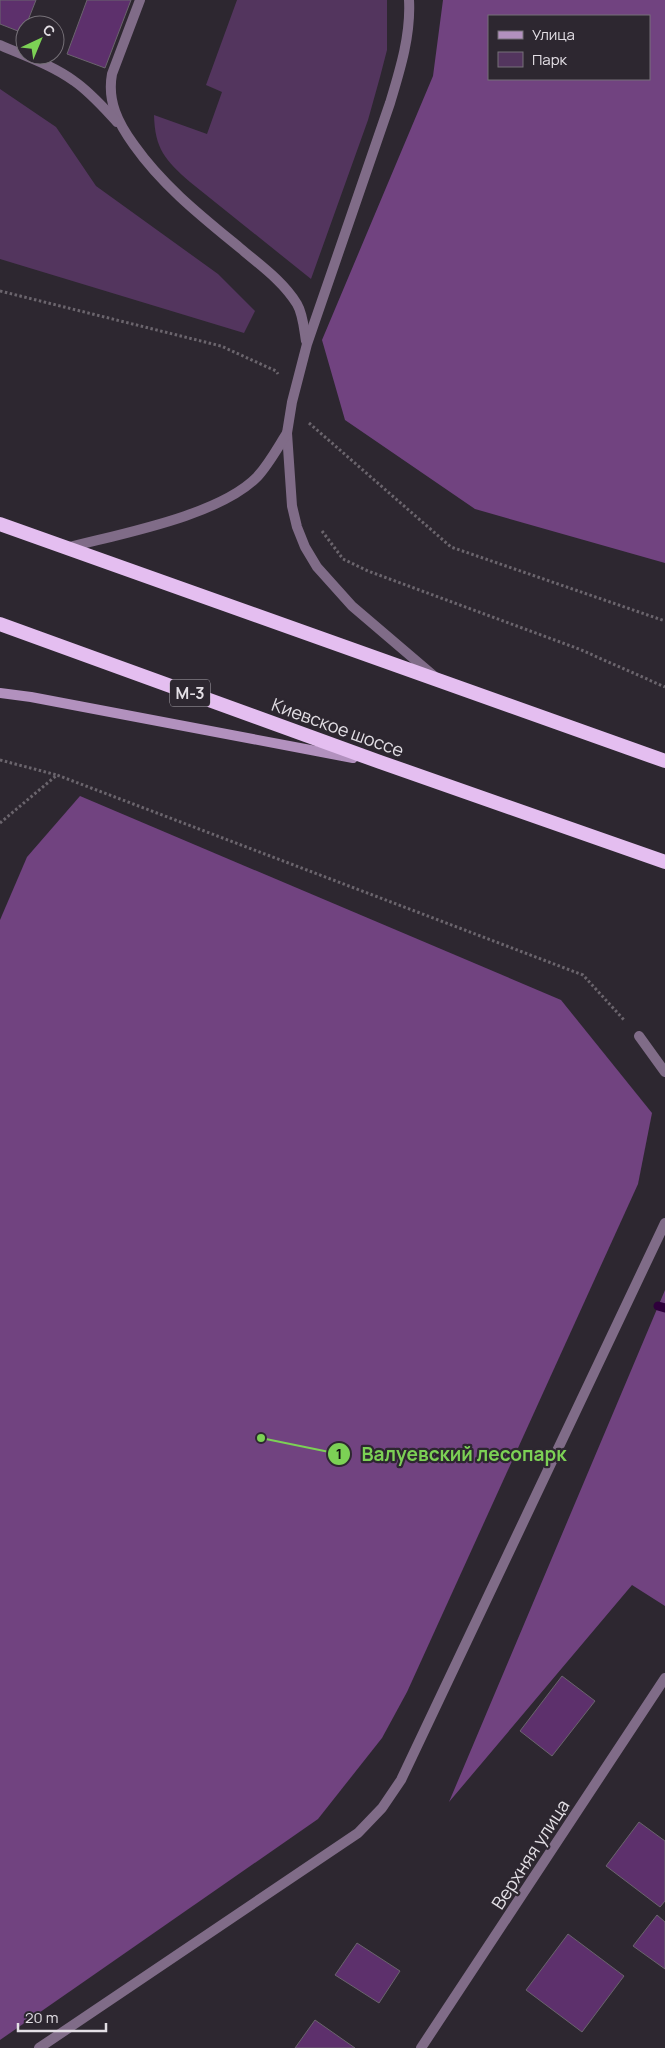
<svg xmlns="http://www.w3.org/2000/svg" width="665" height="2048" font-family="Manrope,sans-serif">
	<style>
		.green { fill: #53355e }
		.forest { fill: #714380; fill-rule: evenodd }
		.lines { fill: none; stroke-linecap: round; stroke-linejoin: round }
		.stream { stroke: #2e003b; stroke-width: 9 }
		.building { fill: #5d306c; stroke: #6b646e }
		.path { stroke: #6b656d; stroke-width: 3; stroke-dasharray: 2.5 2.5; stroke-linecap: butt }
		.service { stroke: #806c88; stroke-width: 10 }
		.minor { stroke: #806c88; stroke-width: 10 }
		.tertiary { stroke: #806c88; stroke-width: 10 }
		.secondary { stroke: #b291be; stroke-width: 10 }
		.trunk { stroke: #e4bef0; stroke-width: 14 }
		.labels { text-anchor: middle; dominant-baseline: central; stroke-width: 4.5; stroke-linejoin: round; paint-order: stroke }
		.shield { fill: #2d2730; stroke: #aca8af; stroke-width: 1 }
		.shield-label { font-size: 16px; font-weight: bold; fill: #e3dfe5 }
		.street-label { font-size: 18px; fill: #e3dfe5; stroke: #2d2730 }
		.leader { fill: none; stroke: #7cd155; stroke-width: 2 }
		.callout-dot { fill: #7cd155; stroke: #2d2730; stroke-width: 2 }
		.mark-label { font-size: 15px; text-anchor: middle; font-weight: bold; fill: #111 }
		.callout-label { font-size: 19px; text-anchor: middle; font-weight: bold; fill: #7cd155; stroke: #2d2730; stroke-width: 4.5; stroke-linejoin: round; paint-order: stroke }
	</style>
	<rect width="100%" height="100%" fill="#2d2730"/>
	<g class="green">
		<path d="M237,0H387V50L380,77L368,120L311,279L190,182C165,160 155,149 154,115L207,134L222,92L206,85Z"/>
		<polygon points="0,89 56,127 96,186 218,274 255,311 244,333 0,259"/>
	</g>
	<g class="forest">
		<path d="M443,0H665V563L475,509L345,420L322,340L433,76ZM489,16H649V79H489Z"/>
		<polygon points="80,796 561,1000 652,1113 638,1184 407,1692 382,1738 318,1819 0,2040 0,920 27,857"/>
		<polygon points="665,1290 665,1606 632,1585 449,1802"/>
	</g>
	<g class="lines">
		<polyline class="stream" points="658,1306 665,1308"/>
	</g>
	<g class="building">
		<polygon points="0,0 36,0 23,33 0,24"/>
		<polygon points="87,0 131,0 105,68 67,54"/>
		<polygon points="562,1676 595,1701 552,1756 520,1731"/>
		<polygon points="639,1822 665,1841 665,1901 660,1907 606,1866"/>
		<polygon points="657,1915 665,1922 665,1969 633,1946"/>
		<polygon points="568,1934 624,1976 582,2032 526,1990"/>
		<polygon points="357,1943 400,1971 379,2003 335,1975"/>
		<polygon points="315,2020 355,2048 295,2048"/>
	</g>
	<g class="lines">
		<g class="path">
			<polyline points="0,291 221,346 276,371 278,374"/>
			<polyline points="309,423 451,547 665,621"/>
			<polyline points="322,531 343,559 368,571 579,649 665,687"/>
			<polyline points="0,760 57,775"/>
			<polyline points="0,823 57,775 583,975 625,1021"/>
		</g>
		<g class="service">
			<path d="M140,0L112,74C107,101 118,123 134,145C163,186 201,216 240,248C260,265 283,281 297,304C303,314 304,329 306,341"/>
			<path d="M409,0C411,35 400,70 390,103L307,344L292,402L287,433L292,506L297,527L305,547L317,567L352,606L434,676"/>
			<path d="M0,45C25,56 52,65 74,81C90,92 103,107 117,122"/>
			<path d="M66,548C119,534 219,516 257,477C269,464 278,447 287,433"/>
			<polyline points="639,1036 665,1072"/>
		</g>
		<polyline class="minor" points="421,2048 665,1678"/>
		<polyline class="tertiary" points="39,2048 358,1833 382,1808 401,1780 665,1223"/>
		<polyline class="secondary" points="0,693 31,697 353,758"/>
		<g class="trunk">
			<polyline points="0,524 665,761"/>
			<polyline points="0,624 380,762 665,862"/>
		</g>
	</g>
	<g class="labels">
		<rect class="shield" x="170" y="679.5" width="40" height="27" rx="4"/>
		<g class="shield-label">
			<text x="190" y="693">М-3</text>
		</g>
		<g class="street-label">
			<text transform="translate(338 727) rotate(20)">Киевское шоссе</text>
			<text transform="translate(530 1854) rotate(-57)">Верхняя улица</text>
		</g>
	</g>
	<path class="leader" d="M261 1438L339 1454"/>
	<g class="callout-dot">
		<circle cx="261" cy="1438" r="5"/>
		<circle cx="339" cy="1454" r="12"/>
	</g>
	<g class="mark-label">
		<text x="339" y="1459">1</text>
	</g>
	<g class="callout-label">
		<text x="464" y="1461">Валуевский лесопарк</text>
	</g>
	<rect x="488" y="15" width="162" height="65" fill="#2d2730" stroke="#767178"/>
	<rect x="498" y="31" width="25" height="8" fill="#b291be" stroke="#767178"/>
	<text x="532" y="40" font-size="15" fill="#e3dfe5">Улица</text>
	<rect x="498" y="52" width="25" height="15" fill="#53355e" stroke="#767178"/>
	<text x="532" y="65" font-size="15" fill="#e3dfe5">Парк</text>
	<g transform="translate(40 40) rotate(44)"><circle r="24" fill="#2d2730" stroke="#767178"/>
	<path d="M0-4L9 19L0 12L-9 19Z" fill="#7cd155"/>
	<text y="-8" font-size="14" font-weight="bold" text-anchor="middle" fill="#e3dfe5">С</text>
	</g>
	<path d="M18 2023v8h88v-8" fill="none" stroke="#e3dfe5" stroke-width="2.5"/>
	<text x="25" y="2023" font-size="15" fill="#e3dfe5" stroke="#2d2730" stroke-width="4" paint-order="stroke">20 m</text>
</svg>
